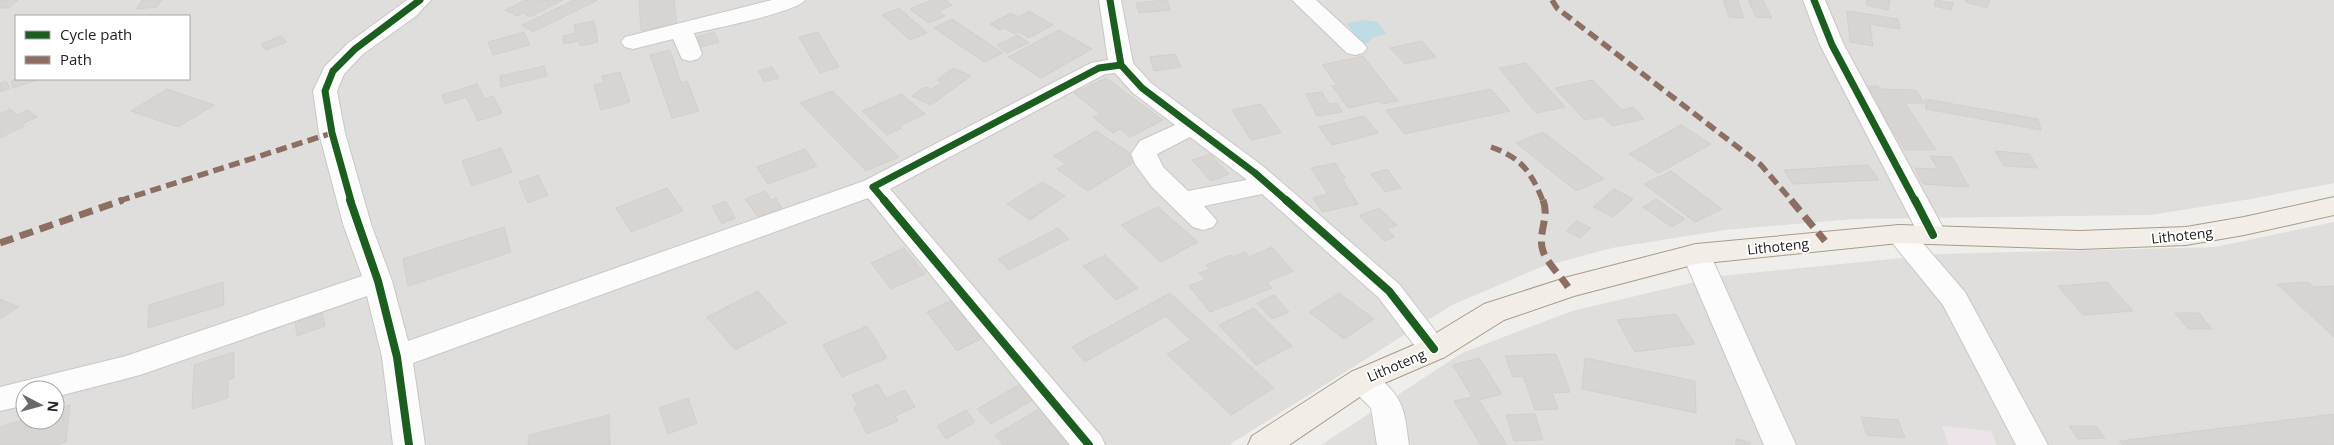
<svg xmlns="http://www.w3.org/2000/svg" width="2334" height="445" font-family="'Open Sans',sans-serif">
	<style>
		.residential { fill: #dfdedc; fill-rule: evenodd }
		.industrial { fill: #ede4e9 }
		.water { fill: #bfdbe3 }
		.building { fill: #d7d4d2; stroke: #d3d0cc }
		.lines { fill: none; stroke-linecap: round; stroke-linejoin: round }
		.minor-casing { stroke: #c9c8c7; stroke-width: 2 }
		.major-casing { stroke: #a79c86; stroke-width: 2 }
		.minor { fill: #fdfcfc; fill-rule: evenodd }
		.major { fill: #f3ede7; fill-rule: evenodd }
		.quiet-far1 { stroke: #8d6e63; stroke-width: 5.5; stroke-dasharray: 11 5.5; stroke-linecap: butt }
		.quiet { stroke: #8d6e63; stroke-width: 7; stroke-dasharray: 14 7; stroke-linecap: butt }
		.cycleway-far1-casing { stroke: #fff; stroke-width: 9 }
		.cycleway-casing { stroke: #fff; stroke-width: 11 }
		.cycleway-far1 { stroke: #1b5e20; stroke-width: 7 }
		.cycleway { stroke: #1b5e20; stroke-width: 8 }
		.labels { text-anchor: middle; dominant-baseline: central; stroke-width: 4; stroke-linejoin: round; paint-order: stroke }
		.street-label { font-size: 14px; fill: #222; stroke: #fff }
	</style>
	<rect width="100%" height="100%" fill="#f0eeeb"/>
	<g class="residential">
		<path d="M0,0H2334V183L2251,199L2151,215L1853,219L1725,230L1612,248L1541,267L1452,305L1229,445H0ZM16,16H189V79H16ZM25,390H55V420H25Z"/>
		<polygon points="2334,222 2334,445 1321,445 1462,353 1572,311 1720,276 1941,254 2215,247"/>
	</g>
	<polygon class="industrial" points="1942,426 1991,431 1997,445 1949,445"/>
	<polygon class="water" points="1365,20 1377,22 1387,34 1374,37 1367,43 1359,42 1347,23"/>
	<g class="building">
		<polygon points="0,0 18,0 9,8 0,8"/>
		<polygon points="142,0 162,0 157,7 136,9"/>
		<polygon points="525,0 530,1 563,0 530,17 523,13 517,16 505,10"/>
		<polygon points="574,0 598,0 533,32 522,25"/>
		<polygon points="639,0 674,0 677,24 641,31"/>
		<polygon points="931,0 946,0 952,5 939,11 945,16 928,23 910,9"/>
		<polygon points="1167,0 1170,10 1139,13 1136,3"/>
		<polygon points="1723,0 1738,0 1744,18 1729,17"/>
		<polygon points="1748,0 1763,0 1772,18 1756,17"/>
		<polygon points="1867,0 1890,0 1888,10 1866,5"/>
		<polygon points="1936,0 1953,3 1951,10 1934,6"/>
		<polygon points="1966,0 1990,0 1987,8 1965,2"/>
		<polygon points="899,8 927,33 910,40 882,15"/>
		<polygon points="1029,11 1053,25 1029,38 1019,32 1015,34 1004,28 1000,30 990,24 1011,13 1018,17"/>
		<polygon points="1847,11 1898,19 1900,29 1870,24 1873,46 1850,42"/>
		<polygon points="952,19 1003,53 984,62 934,28"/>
		<polygon points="594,21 598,42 580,46 579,41 564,44 563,36 576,33 574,25"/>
		<polygon points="1059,30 1092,49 1041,78 1008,57"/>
		<polygon points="524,32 530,45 493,55 488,42"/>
		<polygon points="714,32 719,42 701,47 697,37"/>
		<polygon points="818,32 839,67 820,73 799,37"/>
		<polygon points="1018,35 1029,43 1007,53 997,45"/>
		<polygon points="281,36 287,42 266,50 261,44"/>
		<polygon points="1422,41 1436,57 1405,64 1390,48"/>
		<polygon points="670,50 681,83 687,81 699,111 672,118 650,55"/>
		<polygon points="1175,54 1181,67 1154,71 1150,57"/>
		<polygon points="1363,56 1398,101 1382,104 1380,101 1348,108 1332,86 1337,85 1322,65"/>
		<polygon points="1526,63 1565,107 1536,113 1499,68"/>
		<polygon points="544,66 547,76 501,87 500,76"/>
		<polygon points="772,67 779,78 764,82 758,71"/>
		<polygon points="953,68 971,76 931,105 912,96 925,87 932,89 942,82 937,80"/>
		<polygon points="620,72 630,102 601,110 594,85 604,83 602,76"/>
		<polygon points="1106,78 1163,120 1130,137 1120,129 1113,133 1093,117 1100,114 1074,93"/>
		<polygon points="17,79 37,79 37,80 13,88 11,81"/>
		<polygon points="1593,80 1622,110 1633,107 1644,119 1612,126 1603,116 1585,120 1555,88"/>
		<polygon points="6,81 10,88 0,92 0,83"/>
		<polygon points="477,84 485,99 493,96 502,113 478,121 466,97 445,104 442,95"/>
		<polygon points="1864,86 1878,86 1880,89 1916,90 1924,103 1905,103 1936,150 1905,150"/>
		<polygon points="167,89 214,105 178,127 131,111"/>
		<polygon points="1491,89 1510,111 1404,134 1386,110"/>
		<polygon points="832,91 899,157 866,171 800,103"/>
		<polygon points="1322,92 1329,104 1337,103 1342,112 1317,116 1306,94"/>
		<polygon points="902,94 925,114 899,126 902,128 887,135 862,111"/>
		<polygon points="1925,99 2038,119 2041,130 1926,109"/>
		<polygon points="1261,104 1281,133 1251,140 1232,110"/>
		<polygon points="10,109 17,115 28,110 37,117 21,124 24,126 0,138 0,114"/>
		<polygon points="1364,116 1378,133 1332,145 1319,127"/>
		<polygon points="1681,125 1711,144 1659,173 1629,154"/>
		<polygon points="1096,131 1139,159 1088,191 1057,169 1066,164 1054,156"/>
		<polygon points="1543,132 1604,179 1576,191 1516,143"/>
		<polygon points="501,148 512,172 472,186 462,161"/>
		<polygon points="805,149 817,166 768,184 757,167"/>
		<polygon points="1995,151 2029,154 2038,168 2004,166"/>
		<polygon points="1210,154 1229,174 1211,181 1192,160"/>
		<polygon points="1930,156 1952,157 1969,187 1923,184 1915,168 1938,169"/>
		<polygon points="1335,163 1345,178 1342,179 1358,204 1322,212 1313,198 1328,194 1311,168"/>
		<polygon points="1868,165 1879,180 1793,184 1784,170"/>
		<polygon points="1387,169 1401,188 1385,192 1371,174"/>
		<polygon points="1671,171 1722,209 1695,222 1644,184"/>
		<polygon points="538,175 548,195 528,203 519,182"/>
		<polygon points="1042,182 1065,196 1030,220 1007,204"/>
		<polygon points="667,188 683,211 631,232 616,208"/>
		<polygon points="1614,189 1633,199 1613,217 1593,207"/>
		<polygon points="765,191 771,200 776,198 782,208 758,217 745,199"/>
		<polygon points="1656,199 1685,219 1672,227 1643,207"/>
		<polygon points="726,201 735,218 722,224 712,206"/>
		<polygon points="1158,207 1198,242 1161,262 1121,225"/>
		<polygon points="1379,208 1397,225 1387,229 1395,237 1384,241 1359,216"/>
		<polygon points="1576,221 1591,228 1580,238 1566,231"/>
		<polygon points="504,227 511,252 408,286 403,259"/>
		<polygon points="1058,228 1069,239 1009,270 998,259"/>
		<polygon points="1272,247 1293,271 1267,282 1272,288 1210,312 1189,286 1205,279 1199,273 1210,269 1206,265 1231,255 1233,257 1245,252 1249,257"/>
		<polygon points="904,248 925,274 891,289 871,263"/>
		<polygon points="1105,255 1138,288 1116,300 1083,266"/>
		<polygon points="223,282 224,305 148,328 149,305"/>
		<polygon points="2107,282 2133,311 2083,315 2058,286"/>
		<polygon points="2308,282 2314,287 2334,286 2334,337 2277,284"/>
		<polygon points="758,291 786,323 735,350 707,317"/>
		<polygon points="1170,293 1274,388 1231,415 1167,354 1191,340 1166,316 1085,362 1072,347"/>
		<polygon points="1339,293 1374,319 1344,339 1309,312"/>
		<polygon points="1274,295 1289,312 1272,319 1257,303"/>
		<polygon points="957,298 988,335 957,351 927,312"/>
		<polygon points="0,299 19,307 0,319"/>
		<polygon points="1254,308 1292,346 1256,365 1219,325"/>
		<polygon points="322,312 325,326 297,336 295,321"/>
		<polygon points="2175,313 2199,313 2212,329 2188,329"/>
		<polygon points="1676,314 1695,344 1635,352 1617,320"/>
		<polygon points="867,326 887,358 842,377 823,345"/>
		<polygon points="234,352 234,378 228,380 228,398 192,409 194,365"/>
		<polygon points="1556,354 1570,392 1552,393 1558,409 1535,410 1523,376 1513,377 1505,356"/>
		<polygon points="1479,358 1502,394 1479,400 1507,445 1481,445 1454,401 1472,397 1453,365"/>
		<polygon points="1585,358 1695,381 1696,413 1582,389"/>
		<polygon points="1022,383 1036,398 991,424 977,409"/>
		<polygon points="878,384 886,398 905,390 915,407 895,416 898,421 867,434 854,408 858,406 852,395"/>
		<polygon points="688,398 697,423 668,434 659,408"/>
		<polygon points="70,405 66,442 57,445 0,445 0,427 25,419 55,420 55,409"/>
		<polygon points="1039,409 1070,443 1066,445 1003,445 995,435"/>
		<polygon points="966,410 975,422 946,439 937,426"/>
		<polygon points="1535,414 1543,440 1514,441 1506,415"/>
		<polygon points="2334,414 2334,445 2123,445 2119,441"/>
		<polygon points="609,415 610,445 528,445 529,435"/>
		<polygon points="1861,417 1898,420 1905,438 1867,435"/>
		<polygon points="2069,426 2096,426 2105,438 2078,439"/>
		<polygon points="1736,439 1750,442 1750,445 1736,445"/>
	</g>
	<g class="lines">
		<g class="minor-casing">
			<g id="minor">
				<path d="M407,0H431L416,16L363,54L344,74L337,91L345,133L371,224L392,281L408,341L864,181L1091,63L1108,60L1099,0H1121L1133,63L1151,83L1264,167L1399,284L1449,349L1445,357L1434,360L1423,357L1379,298L1262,194L1204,206L1217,221L1213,227L1203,230L1193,227L1152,187L1135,164L1131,154L1140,141L1175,125L1133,93L1115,73L1105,74L890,189L1101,436L1105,445H1070L868,198L413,363L425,445H393L382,357L367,296L140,375L55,397V390H25V405L0,411V387L126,356L362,276L343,224L319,133L313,91L325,66L347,44ZM1190,137L1246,179V180L1188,191L1163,167L1157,154Z"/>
				<path d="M772,0H805C797,12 713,29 694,33L702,54L698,59L690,61L682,59L673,39L633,49L625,47L621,42L625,37Z"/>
				<polygon points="1292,0 1316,0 1363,43 1367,48 1363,53 1355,55 1347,53"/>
				<polygon points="1803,0 1825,0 1844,45 1947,235 1943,242 1933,244 1923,242 1919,235 1820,45"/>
				<polygon points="1899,225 1909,227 1965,292 2048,445 2016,445 1943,305 1885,234 1889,227"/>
				<polygon points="1696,244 1706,247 1710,254 1796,445 1764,445 1682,254 1686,247"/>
				<path d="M1362,368C1372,371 1377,376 1385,383C1406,403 1405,418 1409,445H1377L1371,408L1351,388L1346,380L1351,372Z"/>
			</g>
		</g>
		<g class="major-casing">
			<polygon id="major" points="2334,197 2334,215 2244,235 2186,245 2080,249 1899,243 1696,264 1574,296 1504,320 1445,357 1373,388 1289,445 1248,445 1252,436 1351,372 1423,341 1484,304 1568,277 1696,244 1899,225 2080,231 2186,227 2244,217"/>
		</g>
		<use href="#minor" class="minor"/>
		<use href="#major" class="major"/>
		<g class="quiet-far1">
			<polyline points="1552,0 1557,8 1761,165 1792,201"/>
			<path d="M1491,147C1522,158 1531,172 1543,201"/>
			<polyline points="119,201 332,133"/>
		</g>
		<g class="quiet">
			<path d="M1543,200C1550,217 1537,234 1543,251C1547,263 1561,276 1568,287"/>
			<polyline points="1791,200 1825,241"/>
			<polyline points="0,243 123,200"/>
		</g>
		<g class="cycleway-far1-casing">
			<g id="cycleway-far1">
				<polyline points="1110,0 1121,65 1142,88 1255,173 1287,201"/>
				<polyline points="1814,0 1832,45 1915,201"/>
				<polyline points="351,201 332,133 325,91 333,71 355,49 420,0"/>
				<polyline points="885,201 873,187 1099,68 1121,65"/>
			</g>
		</g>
		<g class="cycleway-casing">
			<g id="cycleway">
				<polyline points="350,200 378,281 397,357 409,445"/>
				<polyline points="884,200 1089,445"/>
				<polyline points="1286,200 1389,291 1434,349"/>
				<polyline points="1915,200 1933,235"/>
			</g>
		</g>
		<use href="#cycleway-far1" class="cycleway-far1"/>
		<use href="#cycleway" class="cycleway"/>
	</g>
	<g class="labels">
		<g class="street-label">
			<text transform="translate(2182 235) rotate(-6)">Lithoteng</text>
			<text transform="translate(1778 246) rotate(-6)">Lithoteng</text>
			<text transform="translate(1396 365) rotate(-23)">Lithoteng</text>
		</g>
	</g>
	<rect x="15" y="15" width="175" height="65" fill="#ffffff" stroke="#a7a7a7"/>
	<rect x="25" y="31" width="25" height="8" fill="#1b5e20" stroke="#a7a7a7"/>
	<text x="60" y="40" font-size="15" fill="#222222">Cycle path</text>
	<rect x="25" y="56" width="25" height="8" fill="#8d6e63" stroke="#a7a7a7"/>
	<text x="60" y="65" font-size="15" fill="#222222">Path</text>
	<g transform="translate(40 405) rotate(96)"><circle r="24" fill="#ffffff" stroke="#a7a7a7"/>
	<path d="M0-4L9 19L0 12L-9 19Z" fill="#6a6968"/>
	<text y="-8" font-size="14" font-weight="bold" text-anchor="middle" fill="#222222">N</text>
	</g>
</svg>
